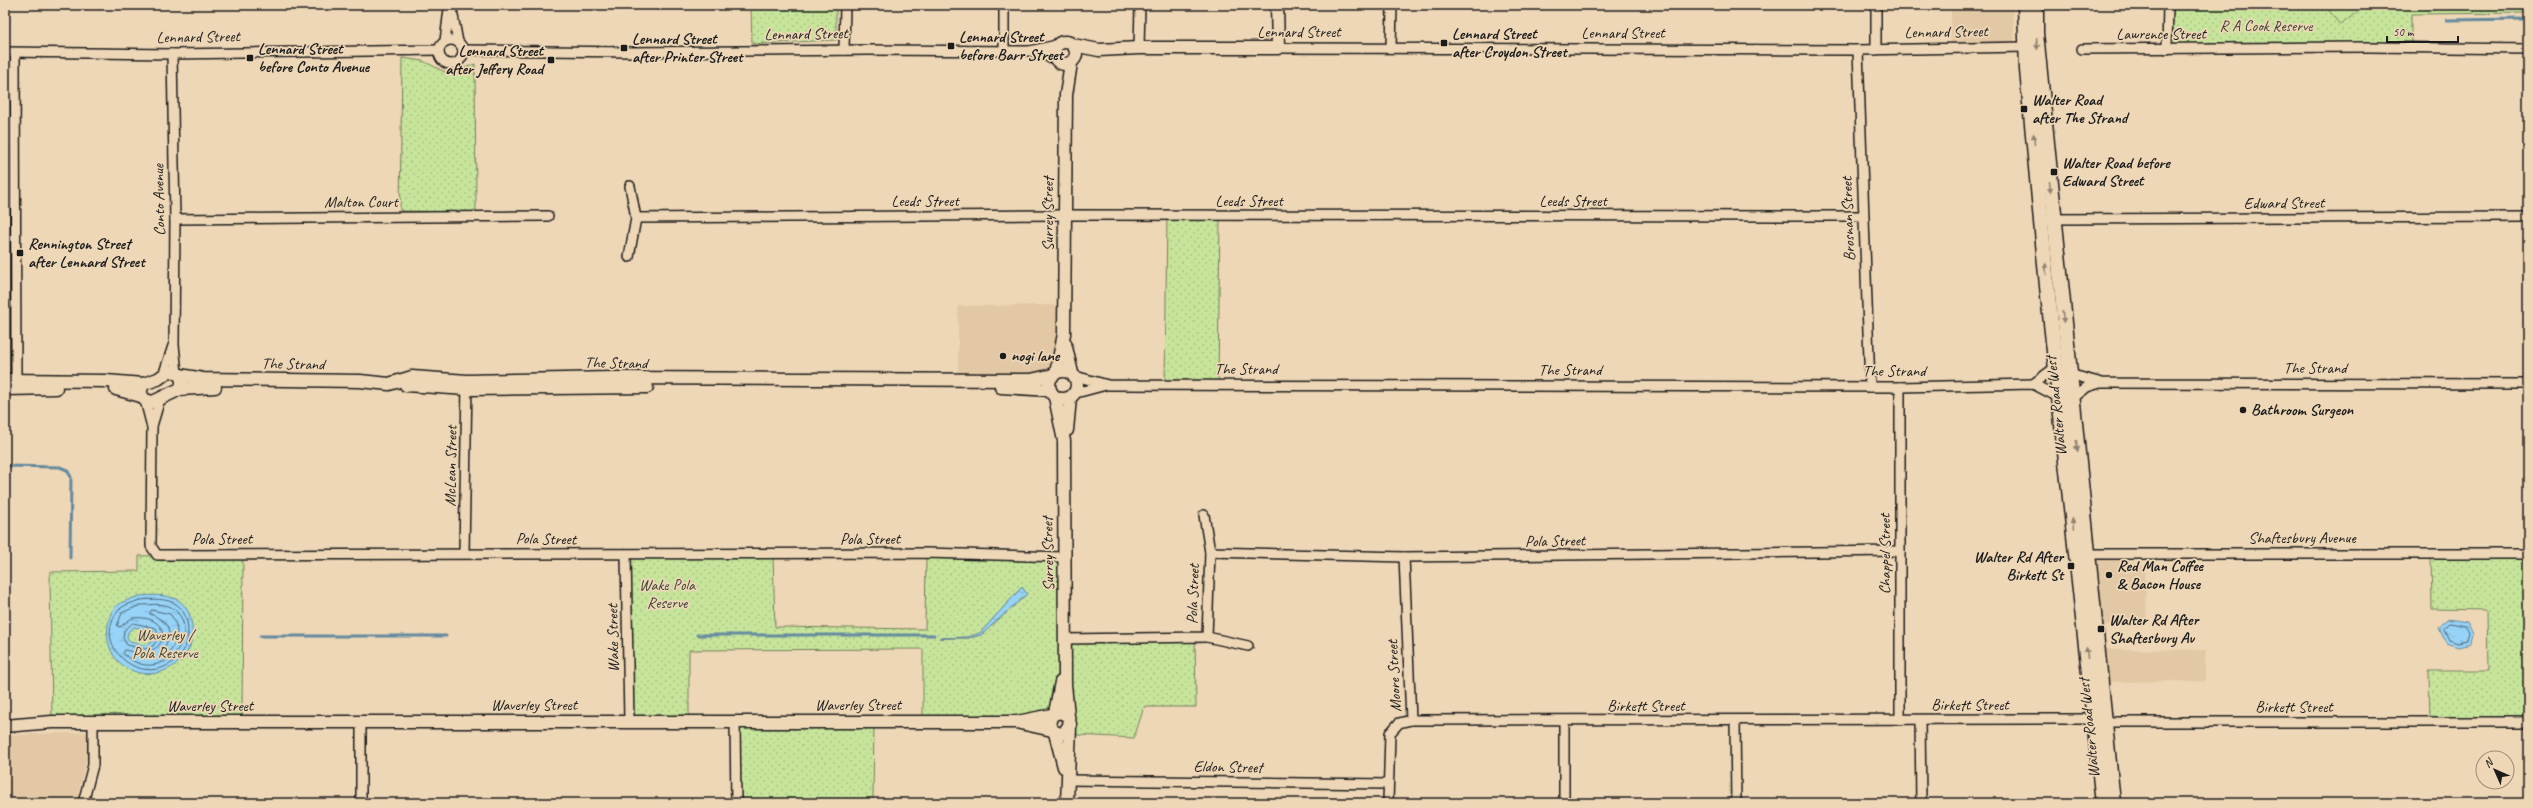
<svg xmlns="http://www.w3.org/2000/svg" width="2533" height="808" font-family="Caveat,sans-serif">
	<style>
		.built { fill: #e2c8a4 }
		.grass { fill: url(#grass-dots); stroke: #72805c; fill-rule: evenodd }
		.garden { fill: #c7e49b; stroke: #72805c }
		.water { fill: url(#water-ripples); stroke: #658a9f; fill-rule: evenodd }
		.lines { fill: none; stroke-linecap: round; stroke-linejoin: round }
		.shore { stroke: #4d6574; stroke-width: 1 }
		.stream { stroke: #658a9f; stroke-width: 3 }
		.street-casing { stroke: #1c1c1c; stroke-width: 12 }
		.secondary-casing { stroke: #1c1c1c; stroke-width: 15 }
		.primary-casing { stroke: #1c1c1c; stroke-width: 17 }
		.street { stroke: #eed7b6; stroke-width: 9 }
		.secondary { stroke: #eed7b6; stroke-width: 12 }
		.primary { stroke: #eed7b6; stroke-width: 14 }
		.oneway { fill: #908371 }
		.poi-dot { fill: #1c1c1c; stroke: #eed7b6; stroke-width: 1.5 }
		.labels { text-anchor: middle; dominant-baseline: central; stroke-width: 3.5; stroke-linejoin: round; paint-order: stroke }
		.park-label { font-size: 16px; fill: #3e4435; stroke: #eed7b6 }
		.street-label { font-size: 16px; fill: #1c1c1c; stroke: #eed7b6 }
		.poi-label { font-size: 16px; font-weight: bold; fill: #1c1c1c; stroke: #eed7b6; text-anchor: start }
	</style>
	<defs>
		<pattern id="grass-dots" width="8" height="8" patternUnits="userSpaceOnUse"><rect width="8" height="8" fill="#c7e49b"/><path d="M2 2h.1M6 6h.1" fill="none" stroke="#aac385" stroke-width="1.8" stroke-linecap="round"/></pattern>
		<pattern id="water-ripples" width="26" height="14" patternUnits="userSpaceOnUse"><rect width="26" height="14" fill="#96d3f7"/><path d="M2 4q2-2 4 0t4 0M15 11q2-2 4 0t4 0" fill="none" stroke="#81b5d3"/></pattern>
	</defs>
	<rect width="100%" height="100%" fill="#eed7b6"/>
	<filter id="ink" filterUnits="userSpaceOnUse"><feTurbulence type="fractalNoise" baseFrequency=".025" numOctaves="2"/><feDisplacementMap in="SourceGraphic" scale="8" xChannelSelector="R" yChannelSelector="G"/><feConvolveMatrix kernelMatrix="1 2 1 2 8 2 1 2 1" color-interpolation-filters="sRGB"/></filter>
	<g filter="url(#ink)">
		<g class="built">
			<polygon points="1951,5 2012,5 2015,48 1951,48"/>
			<polygon points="1064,305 1063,371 1048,371 1049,386 958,387 958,306"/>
			<polygon points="2096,553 2145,567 2147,625 2103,625"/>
			<polygon points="2104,649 2205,650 2205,681 2109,682"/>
			<polygon points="93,732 76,803 5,803 5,735"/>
		</g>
		<g class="grass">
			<polygon points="751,5 836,5 836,40 752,44"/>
			<polygon points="2168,5 2528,5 2528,13 2411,14 2411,48 2167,49"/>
			<polygon points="402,58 423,61 449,74 475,64 476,212 400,211"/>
			<polygon points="1167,215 1220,216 1218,385 1165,385"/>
			<path d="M926,553L1064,557L1066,639L1195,637L1196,707H1144L1134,738L1059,734L1064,733V713L1049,723L923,721V649L689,650V721H629L626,555H773L775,627L925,629ZM1022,587L1027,594L981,635L968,638H939L968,637L980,633Z"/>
			<polygon points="243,554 242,722 52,722 50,572 139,571 139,556"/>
			<polygon points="2431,554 2528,559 2528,717 2489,722 2430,722 2429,671 2488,671 2487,610 2432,609"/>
			<polygon points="735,721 874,721 873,799 736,799"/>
		</g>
		<polygon class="garden" points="2325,5 2358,5 2362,9 2340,25"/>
		<g class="water">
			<polygon points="1022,587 1027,594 981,635 968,638 939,638 968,637 980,633"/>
			<path d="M139,596C151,595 166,594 178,600C195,610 196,642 185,655C157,691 101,672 108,625C109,619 111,610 116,606C123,601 131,599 139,596ZM134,627L153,631L155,635L151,643L145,645L130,642L127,637L128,632Z"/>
			<polygon points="2447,619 2467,622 2473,634 2471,644 2458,647 2446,643 2439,628"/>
		</g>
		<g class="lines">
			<g class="shore">
				<path d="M140,600C151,599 166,598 176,604C191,614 191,642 181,654C147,695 89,647 118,611C122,605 133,603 140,600Z"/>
				<path d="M141,605C151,605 166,602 174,609C205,636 158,689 123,653L125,650C171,664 177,613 132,618L120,627L117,626L122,613Z"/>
				<path d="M152,610L170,614C180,626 180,645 165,654L162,652C173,633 172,623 150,614Z"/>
				<polygon points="133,623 156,628 159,636 153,646 145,649 127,645 123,638 124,631"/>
				<polygon points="2449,623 2465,626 2469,634 2467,641 2458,643 2449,640 2444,629"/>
			</g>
			<g class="stream">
				<polyline points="2447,20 2528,19"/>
				<polyline points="5,466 60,467 67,470 71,477 70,558"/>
				<polyline points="697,635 934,635"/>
				<polyline points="260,636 446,636"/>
			</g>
			<g class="street-casing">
				<g id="street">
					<polyline points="451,5 458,42"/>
					<polyline points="1004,5 1004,50"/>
					<polyline points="1876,5 1876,50"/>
					<circle cx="451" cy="52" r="12"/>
					<polyline points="445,41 449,9"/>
					<polyline points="1139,48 1140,5"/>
					<polyline points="1278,48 1858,50 2026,47"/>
					<polyline points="1391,48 1392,5"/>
					<polyline points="2082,49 2370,47 2528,49"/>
					<polyline points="2167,49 2168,5"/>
					<polyline points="463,50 631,52 870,50 1030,51 1057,45"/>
					<polyline points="844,50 845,5"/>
					<polyline points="1858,50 1870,387"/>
					<polyline points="1030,51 1055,59"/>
					<polyline points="5,52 172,54 439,50"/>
					<polyline points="15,53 16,385"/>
					<polyline points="172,54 175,219 174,345 177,373"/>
					<polyline points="636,218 1063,215 1863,216"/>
					<polyline points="175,219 548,216"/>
					<polyline points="2050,219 2528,217"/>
					<polyline points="629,257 636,218 630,186"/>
					<polyline points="164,373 173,346"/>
					<polyline points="2069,374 2102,383 2528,384"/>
					<polyline points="1075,376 1108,385 1900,387 2033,384 2060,398"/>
					<polyline points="2033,384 2057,366"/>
					<polyline points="1076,393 1106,385"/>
					<polyline points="2072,399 2087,387 2100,383"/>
					<polyline points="145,400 152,427 151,546 157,555 926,553 1064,557"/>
					<polyline points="152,426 160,399"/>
					<polyline points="1204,515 1210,552"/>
					<polyline points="464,552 467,384"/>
					<polyline points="2083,554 2528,554"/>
					<polyline points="626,555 629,721"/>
					<polyline points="1404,557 1411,720"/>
					<polyline points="1207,637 1248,646"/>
					<polyline points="1066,639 1207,637 1210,552 1404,557 1900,551"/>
					<polyline points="1900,720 1900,387"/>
					<polyline points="1920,720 1921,803"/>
					<polyline points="735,721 736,803"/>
					<polyline points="1735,721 1736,803"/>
					<polyline points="1067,780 1388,784"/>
					<polyline points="83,803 93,765 93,722"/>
					<polyline points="361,803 361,722"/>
					<polyline points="1388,803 1390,733 1399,723 1411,720 2084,719 2114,722 2528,722"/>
					<polyline points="1564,803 1564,721"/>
				</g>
			</g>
			<g class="secondary-casing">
				<g id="secondary">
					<circle cx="1065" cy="53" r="11"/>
					<polyline points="1073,45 1099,50 1139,48 1278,48 1277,5"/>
					<polyline points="1065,343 1072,373"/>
					<circle cx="1063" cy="385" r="14"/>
					<path d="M169,371C180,371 185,380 180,389L153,402L145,400L140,393L143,384L158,379Z"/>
					<polyline points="1056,373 1064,334 1066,95 1071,63"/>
					<polyline points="180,375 203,379 360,381 389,384 412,377 467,381 613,378 1031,380 1053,375"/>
					<polyline points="5,380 106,381 143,384"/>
					<polyline points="406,385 467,389 647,387"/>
					<polyline points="1001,387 1050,390"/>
					<polyline points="5,389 56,388"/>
					<polyline points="116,389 141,396"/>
					<polyline points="180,389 215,387"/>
					<polyline points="1055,397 1064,441 1065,684 1068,716 1070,724 1064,733 1059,734 1052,730 1049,723 1052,715 1060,712 1068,716"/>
					<polyline points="1067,430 1070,398"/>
					<polyline points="1055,713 1061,682"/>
					<polyline points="1020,723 1052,730"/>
					<polyline points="5,726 52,722 1017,722 1052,715"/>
					<polyline points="1055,733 1064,767"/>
					<polyline points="1067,803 1070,727"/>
				</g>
			</g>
			<g class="primary-casing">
				<g id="primary">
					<polyline points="2025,5 2027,70 2047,286 2103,803"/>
					<polyline points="2036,5 2036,33 2113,803"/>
				</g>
			</g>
			<use href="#street" class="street"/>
			<use href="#secondary" class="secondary"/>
			<use href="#primary" class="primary"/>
		</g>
		<defs><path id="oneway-solid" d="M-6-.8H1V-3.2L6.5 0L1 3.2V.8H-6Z"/></defs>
		<g class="oneway">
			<use href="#oneway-solid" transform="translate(2037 44) rotate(85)"/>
			<use href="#oneway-solid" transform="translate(2034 139) rotate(-95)"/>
			<use href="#oneway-solid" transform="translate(2050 187) rotate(85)"/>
			<use href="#oneway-solid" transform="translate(2046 269) rotate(-95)"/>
			<use href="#oneway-solid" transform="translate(2063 317) rotate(84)"/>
			<use href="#oneway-solid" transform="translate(2077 446) rotate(84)"/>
			<use href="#oneway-solid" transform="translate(2073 524) rotate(-96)"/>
			<use href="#oneway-solid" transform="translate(2087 653) rotate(-96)"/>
		</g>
	</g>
	<g class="poi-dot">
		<rect x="1440" y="39" width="8" height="8" rx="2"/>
		<rect x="947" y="42" width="8" height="8" rx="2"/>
		<rect x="620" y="44" width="8" height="8" rx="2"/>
		<rect x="246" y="54" width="8" height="8" rx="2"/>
		<rect x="547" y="56" width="8" height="8" rx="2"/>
		<rect x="2020" y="105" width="8" height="8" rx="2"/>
		<rect x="2050" y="168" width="8" height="8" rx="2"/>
		<rect x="16" y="249" width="8" height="8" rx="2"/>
		<circle cx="1003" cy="356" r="4"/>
		<circle cx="2243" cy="410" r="4"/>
		<rect x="2067" y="562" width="8" height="8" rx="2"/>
		<circle cx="2109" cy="575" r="4"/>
		<rect x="2097" y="625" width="8" height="8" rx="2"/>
	</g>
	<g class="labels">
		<g class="park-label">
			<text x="2266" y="26">R A Cook Reserve</text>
			<text x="667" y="585">Wake Pola<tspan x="667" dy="18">Reserve</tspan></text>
			<text x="165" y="635">Waverley /<tspan x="165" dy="18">Pola Reserve</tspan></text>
		</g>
		<g class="street-label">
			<text x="1299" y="32">Lennard Street</text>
			<text transform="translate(1946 32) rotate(-1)">Lennard Street</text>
			<text x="1623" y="33">Lennard Street</text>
			<text transform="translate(806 34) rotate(-1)">Lennard Street</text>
			<text x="2161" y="34">Lawrence Street</text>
			<text transform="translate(198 37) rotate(-1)">Lennard Street</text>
			<text transform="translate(159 200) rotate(-91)">Conto Avenue</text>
			<text x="925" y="201">Leeds Street</text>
			<text x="1249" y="201">Leeds Street</text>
			<text x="1573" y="201">Leeds Street</text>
			<text x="361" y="202">Malton Court</text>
			<text x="2284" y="203">Edward Street</text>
			<text transform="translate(1048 214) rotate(-90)">Surrey Street</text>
			<text transform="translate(1848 219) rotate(-92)">Brosnan Street</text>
			<text transform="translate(616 363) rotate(1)">The Strand</text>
			<text transform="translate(293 364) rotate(1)">The Strand</text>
			<text x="2315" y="368">The Strand</text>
			<text x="1246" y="369">The Strand</text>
			<text x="1570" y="370">The Strand</text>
			<text x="1894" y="371">The Strand</text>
			<text transform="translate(2056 406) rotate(-96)">Walter Road West</text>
			<text transform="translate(451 466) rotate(-89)">McLean Street</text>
			<text x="2302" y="538">Shaftesbury Avenue</text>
			<text x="222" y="539">Pola Street</text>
			<text transform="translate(546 539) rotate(1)">Pola Street</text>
			<text x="870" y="539">Pola Street</text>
			<text transform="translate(1555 541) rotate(-1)">Pola Street</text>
			<text transform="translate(1048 554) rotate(-91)">Surrey Street</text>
			<text transform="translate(1885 554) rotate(-90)">Chappel Street</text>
			<text transform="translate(1193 594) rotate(-88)">Pola Street</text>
			<text transform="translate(613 638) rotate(-91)">Wake Street</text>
			<text transform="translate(1394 676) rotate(-93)">Moore Street</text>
			<text x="534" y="705">Waverley Street</text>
			<text x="858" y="705">Waverley Street</text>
			<text x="1970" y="705">Birkett Street</text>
			<text x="210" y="706">Waverley Street</text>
			<text x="1646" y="706">Birkett Street</text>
			<text x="2294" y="707">Birkett Street</text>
			<text transform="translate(2089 728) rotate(-96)">Walter Road West</text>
			<text transform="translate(1228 767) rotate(1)">Eldon Street</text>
		</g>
		<g class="poi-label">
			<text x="1452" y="34">Lennard Street<tspan x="1452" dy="18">after Croydon Street</tspan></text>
			<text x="959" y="37">Lennard Street<tspan x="959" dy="18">before Barr Street</tspan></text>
			<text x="632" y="39">Lennard Street<tspan x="632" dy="18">after Printer Street</tspan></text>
			<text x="258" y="49">Lennard Street<tspan x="258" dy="18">before Conto Avenue</tspan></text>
			<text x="543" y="51" text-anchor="end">Lennard Street<tspan x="543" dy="18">after Jeffery Road</tspan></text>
			<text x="2032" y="100">Walter Road<tspan x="2032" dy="18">after The Strand</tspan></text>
			<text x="2062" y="163">Walter Road before<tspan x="2062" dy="18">Edward Street</tspan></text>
			<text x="28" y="244">Rennington Street<tspan x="28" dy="18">after Lennard Street</tspan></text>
			<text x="1011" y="356">nogi lane</text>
			<text x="2251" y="410">Bathroom Surgeon</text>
			<text x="2063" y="557" text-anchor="end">Walter Rd After<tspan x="2063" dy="18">Birkett St</tspan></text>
			<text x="2117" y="566">Red Man Coffee<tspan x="2117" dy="18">&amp; Bacon House</tspan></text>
			<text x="2109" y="620">Walter Rd After<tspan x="2109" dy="18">Shaftesbury Av</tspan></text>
		</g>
	</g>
	<rect width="2533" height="808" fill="none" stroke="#eed7b6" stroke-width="20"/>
	<rect x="10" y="10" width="2513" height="788" fill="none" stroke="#1c1c1c" stroke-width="1.5" filter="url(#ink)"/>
	<g transform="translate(2495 770) rotate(315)"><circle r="19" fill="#eed7b6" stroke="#9a8c78"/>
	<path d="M0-3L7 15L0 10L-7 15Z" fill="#1c1c1c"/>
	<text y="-6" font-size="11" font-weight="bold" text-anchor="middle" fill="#1c1c1c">N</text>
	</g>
	<path d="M2387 36v6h71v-6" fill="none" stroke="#1c1c1c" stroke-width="2"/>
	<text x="2393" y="36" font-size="12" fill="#1c1c1c" stroke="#eed7b6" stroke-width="3" paint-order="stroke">50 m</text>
</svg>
